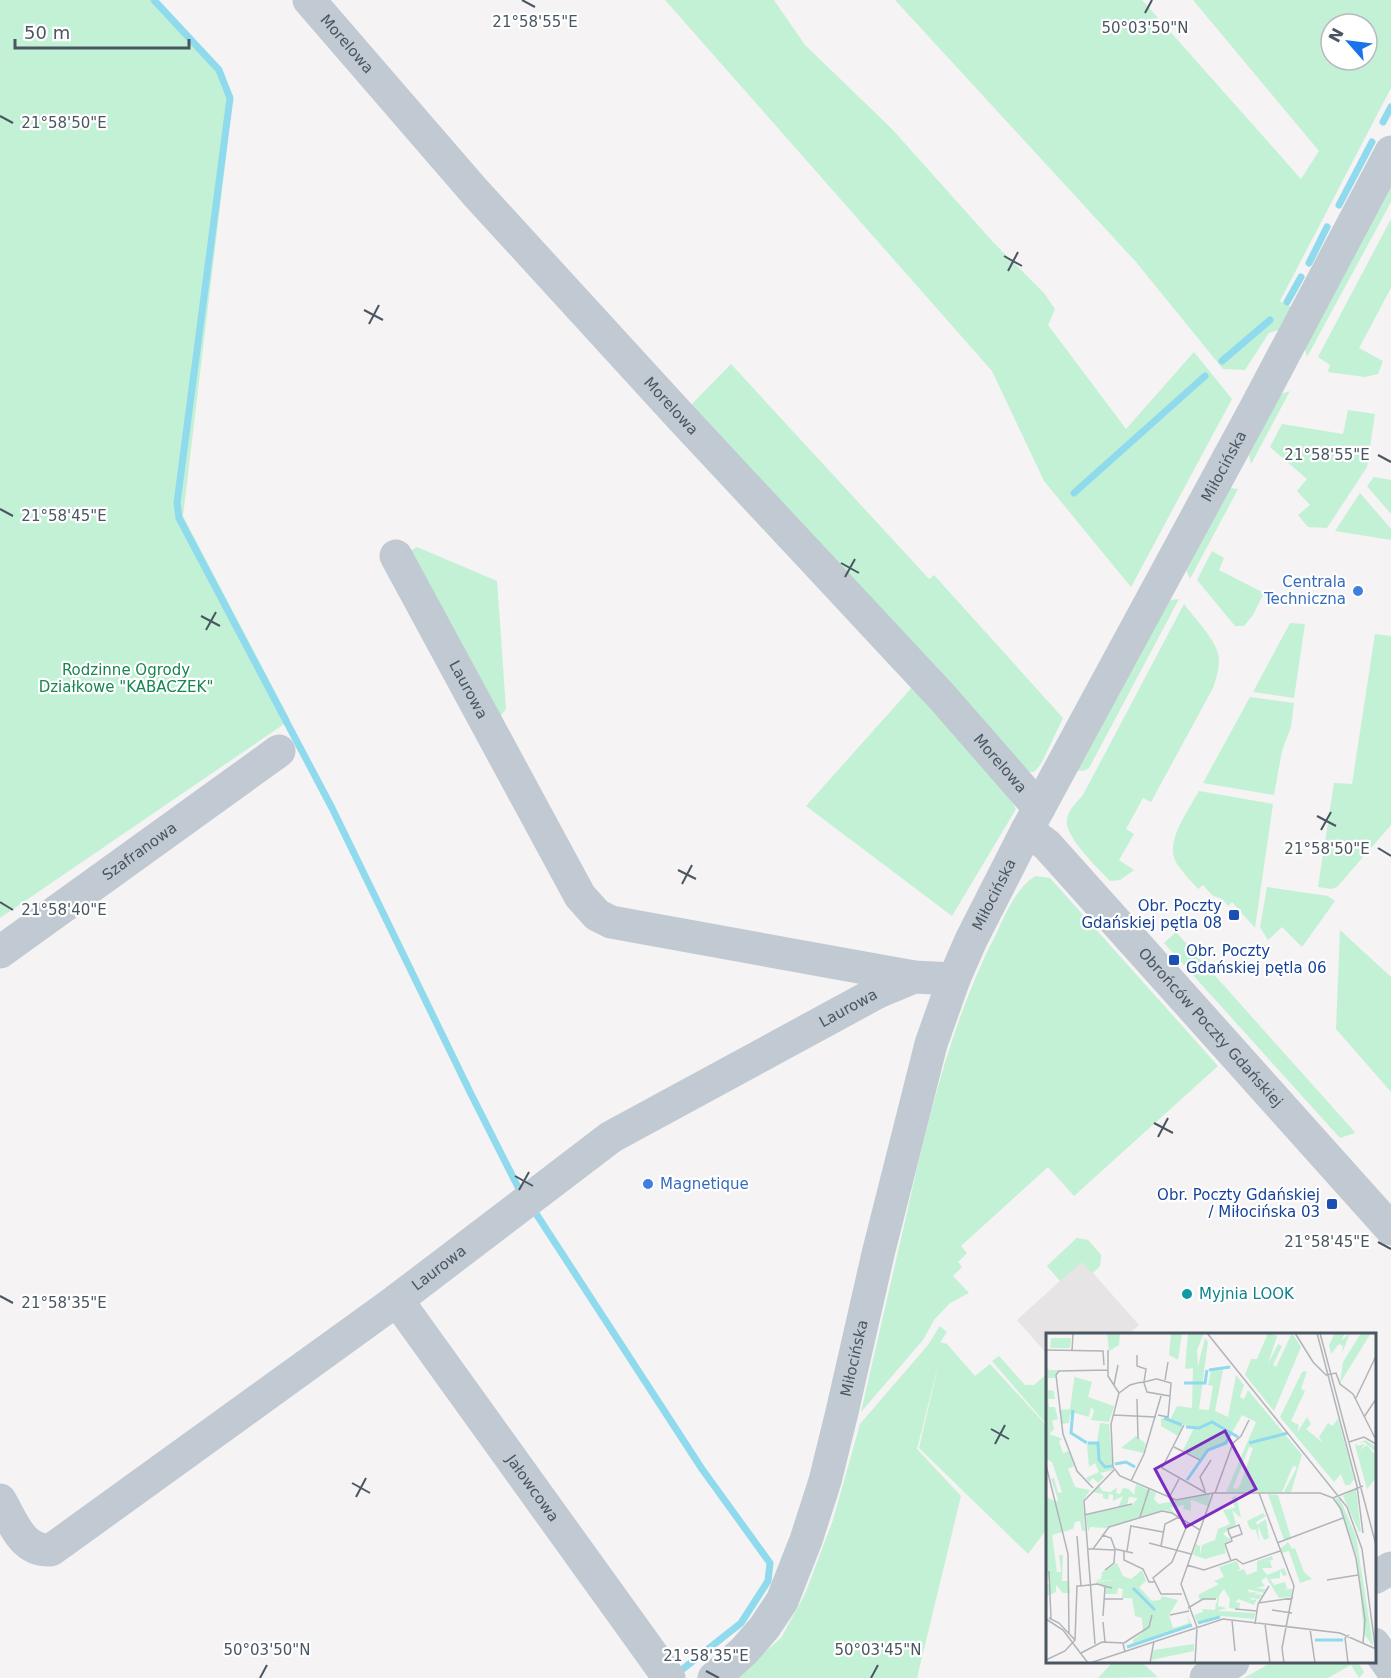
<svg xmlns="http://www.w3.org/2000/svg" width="1391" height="1678" font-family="'DejaVu Sans',sans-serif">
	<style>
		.education { fill: #e6e4e5 }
		.green { fill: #c3f1d5; fill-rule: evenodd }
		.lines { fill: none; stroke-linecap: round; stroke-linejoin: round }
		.stream { stroke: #90daee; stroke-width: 7 }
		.minor { stroke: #c1cad2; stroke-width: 33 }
		.ticks { fill: none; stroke: #4a5661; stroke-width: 2 }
		.shop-dot { fill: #3f7fe0; stroke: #fff; stroke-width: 2 }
		.transit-dot { fill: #1a4fb4; stroke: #fff; stroke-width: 2 }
		.culture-dot { fill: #0f9aa8; stroke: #fff; stroke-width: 2 }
		.labels { text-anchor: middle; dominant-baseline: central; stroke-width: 4.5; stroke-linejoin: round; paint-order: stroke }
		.street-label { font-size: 15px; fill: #4a5661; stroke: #fff }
		.shop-label { font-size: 15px; fill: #366cbe; stroke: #fff; text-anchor: end }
		.park-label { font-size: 15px; fill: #17864f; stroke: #fff }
		.transit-label { font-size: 15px; fill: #164399; stroke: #fff; text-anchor: end }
		.culture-label { font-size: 15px; fill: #0d838f; stroke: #fff; text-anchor: start }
		.inset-river { fill: none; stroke: #90daee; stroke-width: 3 }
		.inset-road { fill: none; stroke: #b1b4b9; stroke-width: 1.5 }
		.view { fill: #7b2cbf; fill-opacity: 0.15; stroke: #7b2cbf; stroke-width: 3 }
		.inset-edge { fill: none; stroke: #4a5661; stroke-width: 3 }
		.ticks-label { font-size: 15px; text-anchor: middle; fill: #4a5661; stroke: #fff; stroke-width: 4.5; stroke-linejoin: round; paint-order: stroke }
	</style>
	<rect width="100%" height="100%" fill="#f5f3f3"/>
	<polygon class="education" points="1077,1238 1088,1240 1101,1255 1100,1266 1093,1273 1139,1325 1129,1334 1048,1334 1047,1354 1017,1320 1060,1281 1047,1266"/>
	<g class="green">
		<polygon points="0,0 157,0 221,68 233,98 183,516 290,720 0,918"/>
		<polygon points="665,0 774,0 805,45 892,129 993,242 1044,293 1055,309 1048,325 1126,429 1194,352 1232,399 1131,587 1044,481 992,371"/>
		<path d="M895,0H1142L1301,179L1319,151L1193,0H1391V88L1280,301L1291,307L1278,330L1269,333L1245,370L1223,369L1136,262ZM1331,24H1367V60H1331Z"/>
		<polygon points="1391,180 1391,202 1307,357 1304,346"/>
		<polygon points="1391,219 1391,288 1359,348 1383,361 1378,374 1365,377 1328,372 1330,365 1318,357"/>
		<polygon points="731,364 929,579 934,575 1063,718 1041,764 1034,772 1030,772 1015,764 686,410"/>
		<polygon points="1290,391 1251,464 1249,455 1278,395"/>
		<polygon points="1348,410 1375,414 1367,467 1327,528 1308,527 1298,515 1310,505 1297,491 1307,479 1270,447 1282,424 1343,434"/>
		<polygon points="1374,477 1391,480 1391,514 1367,486"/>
		<polygon points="1231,488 1238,489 1190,579 1184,565 1226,490"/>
		<polygon points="1360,493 1391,529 1391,540 1335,531"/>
		<polygon points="417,547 497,581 506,709 490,729 405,554"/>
		<polygon points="1212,551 1224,558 1219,570 1264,593 1253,615 1244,626 1235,626 1197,580"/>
		<polygon points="1179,599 1089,768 1083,771 1074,770 1165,601"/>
		<path d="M1184,604C1194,618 1219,642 1219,660C1219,670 1216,679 1213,688L1151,802L1143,798L1126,829L1134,834L1119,860L1134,870L1120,880L1110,881C1098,868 1064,837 1067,819C1068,810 1078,801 1083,795Z"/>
		<polygon points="1290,623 1305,624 1294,698 1253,692"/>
		<polygon points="1375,634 1391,636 1391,825 1337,887 1331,889 1318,887 1334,783 1352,784"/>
		<polygon points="915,684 998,776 1016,809 952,916 806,806"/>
		<polygon points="1250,697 1294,703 1291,727 1282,751 1274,795 1203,783"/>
		<path d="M1199,791L1273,804L1255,928L1232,902L1228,906L1222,899L1212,895L1203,885L1198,889C1191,881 1183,873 1177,864C1163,843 1189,810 1199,791Z"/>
		<path d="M1035,876L1050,878L1218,1066L1074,1196L1048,1167L961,1246L967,1253L958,1262L962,1267L953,1276L969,1293L950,1303L934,1320L923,1340L861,1412C876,1347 891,1282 906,1217C928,1119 951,1021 997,932C1007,911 1015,890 1035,876Z"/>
		<polygon points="1267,887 1328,896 1335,901 1302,947 1282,927 1268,940 1260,927"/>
		<polygon points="1340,930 1391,977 1391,1092 1336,1029"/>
		<polygon points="1176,932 1353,1130 1355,1133 1340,1138 1164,943"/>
		<polygon points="1077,1238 1088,1240 1101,1255 1100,1266 1092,1273 1082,1262 1060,1281 1047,1266"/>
		<polygon points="940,1326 947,1332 932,1354 940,1342 947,1344 975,1376 990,1364 1047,1426 1047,1529 1028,1554 919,1448 940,1357 917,1449 961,1496 917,1678 735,1678 781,1638 805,1594 833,1520 860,1424 928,1345"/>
		<polygon points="999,1356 1025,1385 1034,1385 1047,1374 1047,1425 992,1361"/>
		<polygon points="1113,1662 1141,1662 1158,1677 1098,1678"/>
		<polygon points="1272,1662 1358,1662 1364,1672 1359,1678 1351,1665 1328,1678 1244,1678"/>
	</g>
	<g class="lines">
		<g class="stream">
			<polyline points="154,0 219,70 230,98 177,503 179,518 332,808 471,1094 520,1191"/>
			<polyline points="1383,122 1391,107"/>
			<polyline points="1339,205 1372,142"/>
			<polyline points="1309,263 1327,227"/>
			<polyline points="1287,302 1301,277"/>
			<polyline points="1222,361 1270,320"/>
			<polyline points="1074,493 1205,376"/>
			<polyline points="535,1212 702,1469 770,1563 768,1581 741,1623 679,1672"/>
		</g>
		<g class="minor">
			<path id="s1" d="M309,0L475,192L680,416L943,698L1039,808"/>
			<path id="s2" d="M396,556L580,896L597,915L611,922L914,977"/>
			<path id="s3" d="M1027,830L1047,845L1391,1229"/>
			<path id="s4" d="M0,952L279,751"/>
			<path id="s5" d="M397,1300L669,1678"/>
			<path id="s6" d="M0,1500C13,1522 22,1552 51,1550L397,1300L611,1137L878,992L914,977L954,979"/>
			<polyline points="1374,1578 1391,1568"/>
			<polyline points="1374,1644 1391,1668"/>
			<path id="s7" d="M714,1678L744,1651L764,1628L782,1601L806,1540L825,1481L842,1412L878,1254L931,1044L954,979L971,940L1027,830L1255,409L1391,152"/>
			<polyline points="1206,1678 1233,1662"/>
		</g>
	</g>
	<path class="ticks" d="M522,0L535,7M1145,13L1152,0M0,116L13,123M1004,256L1022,266M1008,271L1018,252M364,310L383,320M369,324L379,305M1378,455L1391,462M0,509L13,516M841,563L859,573M845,577L855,559M201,616L220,626M206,630L216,612M1317,816L1336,826M1321,830L1331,812M1378,848L1391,856M678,870L696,879M682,884L692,865M0,902L13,910M1154,1123L1173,1133M1158,1137L1168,1118M515,1176L533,1186M519,1190L529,1172M1378,1242L1391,1249M0,1296L13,1303M991,1429L1009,1439M995,1444L1005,1425M352,1483L370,1493M356,1497L366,1478M706,1671L719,1678M260,1678L267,1665M871,1678L878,1665"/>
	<g class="shop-dot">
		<circle cx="1358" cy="591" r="6"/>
		<circle cx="648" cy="1184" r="6"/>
	</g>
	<g class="transit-dot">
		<rect x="1228" y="909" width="12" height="12" rx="3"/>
		<rect x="1168" y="954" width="12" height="12" rx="3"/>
		<rect x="1326" y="1198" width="12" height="12" rx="3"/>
	</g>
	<circle class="culture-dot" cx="1187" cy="1294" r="6"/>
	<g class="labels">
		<g class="street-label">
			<text stroke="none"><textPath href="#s1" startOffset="58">Morelowa</textPath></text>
			<text stroke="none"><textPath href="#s1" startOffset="544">Morelowa</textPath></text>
			<text stroke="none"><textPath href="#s7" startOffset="1329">Miłocińska</textPath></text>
			<text stroke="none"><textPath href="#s2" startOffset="152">Laurowa</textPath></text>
			<text stroke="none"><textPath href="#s1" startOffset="1030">Morelowa</textPath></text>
			<text stroke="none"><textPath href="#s4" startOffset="172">Szafranowa</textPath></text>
			<text stroke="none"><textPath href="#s7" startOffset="843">Miłocińska</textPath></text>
			<text stroke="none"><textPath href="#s6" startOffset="1042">Laurowa</textPath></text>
			<text stroke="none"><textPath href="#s3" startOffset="270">Obrońców Poczty Gdańskiej</textPath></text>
			<text stroke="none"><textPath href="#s6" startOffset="556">Laurowa</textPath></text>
			<text stroke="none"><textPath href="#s7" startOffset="357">Miłocińska</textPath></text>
			<text stroke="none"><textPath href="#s5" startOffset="232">Jałowcowa</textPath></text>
		</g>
		<g class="shop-label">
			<text x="1346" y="582">Centrala<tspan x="1346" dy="17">Techniczna</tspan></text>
			<text x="660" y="1184" text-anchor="start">Magnetique</text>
		</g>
		<g class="park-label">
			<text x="126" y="670">Rodzinne Ogrody<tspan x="126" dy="17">Działkowe "KABACZEK"</tspan></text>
		</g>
		<g class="transit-label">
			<text x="1222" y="906">Obr. Poczty<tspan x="1222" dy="17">Gdańskiej pętla 08</tspan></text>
			<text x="1186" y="951" text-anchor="start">Obr. Poczty<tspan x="1186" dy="17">Gdańskiej pętla 06</tspan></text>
			<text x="1320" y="1195">Obr. Poczty Gdańskiej<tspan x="1320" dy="17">/ Miłocińska 03</tspan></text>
		</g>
		<g class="culture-label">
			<text x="1199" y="1294">Myjnia LOOK</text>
		</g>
	</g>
	<g transform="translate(1046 1333)">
		<rect width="330" height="330" fill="#f5f3f3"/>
		<path d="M61,0H74L73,12L63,18ZM125,0H136L132,27L123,22ZM142,0H156L157,2L151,17L152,33L159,5L162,9L153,76L163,77L167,53L162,52L165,38L177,37L169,78L182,84L190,42L198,52L194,64L198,66L202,57L256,122L245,159H238L251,134L247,133L236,159H180L210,89L196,82L180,110L162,118L156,127L137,117L148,95L124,87L131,73L146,75L147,35L139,36ZM203,114L207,115L194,152L191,156L187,155ZM222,0L231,3L222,31L232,11L236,13L227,32L230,34L246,0L255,14L228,78L199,42L205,26H211ZM289,0H299L295,8L304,0L296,20L297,13L293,11L285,21L283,12ZM315,0H325L294,50L297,29ZM5,5H25L24,15H4ZM0,32L3,37H14L9,45H2V57L8,58L9,66H2L3,74H9L12,86L6,88L8,96L3,101L17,106L13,108L17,120L23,118L28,133L22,136L29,154L44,157L37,168L39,198H36L34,188L29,189L27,196L6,202L11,239H15L13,222H17L16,248H23L24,260H17L10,252V259L1,263L0,250L4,252L0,235V164L11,169L12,166L5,146L8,145L12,160L16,159L6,129L0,126ZM261,38L255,56L259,58L245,88L253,92L251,100L261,84L265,91L260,96L277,110L273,104L282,90L287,93L292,85L308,146L304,152H299L295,141L288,149L234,84L256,39ZM29,40V44L46,49L42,64L68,73L63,89L45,87L48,78L45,74L43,84L29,80L24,82L23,90L16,91L13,77L24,76ZM115,85L137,93L132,103L115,93ZM54,90L63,91L67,137L54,140L58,144L52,150L47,145L43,149L40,145L53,139L49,130L43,134L41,111L51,110ZM90,103L99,110L98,120L75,115ZM319,107L330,114V119L318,109L312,110L310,113L319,111L314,117L321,112L330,123V145L321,156L309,112L310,111L318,108ZM90,151L110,160L108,166L113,171L164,161L162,173L145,167V178L137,176L138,172L124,175L129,180L118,177L60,195L44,194L42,199L40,182L86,172L92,165L83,164L81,172L72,175L77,163L67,168V162L63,161L62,167L57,165V161L46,159L53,152L56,158L65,159L71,154L70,160L74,161L77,155L83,156L88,162ZM310,155L315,199H313L297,163ZM222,161L232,162L245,205L238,207ZM190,162L195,185L186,177L190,191L177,201L185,207L178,210L180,220L159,226L147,222L150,211L154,213V222L156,212L169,207L172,196L184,191L177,177L189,175L186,165ZM289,165L294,166L310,203L327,313L318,301L311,223ZM217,180L220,183L210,189L211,192L220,186L223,205L218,207L212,193L213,209L210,197L204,196L201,188ZM242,209L246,216L249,215L258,239L266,246L254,250L243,218L236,220L234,216ZM226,223L227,227L213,229L224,228L226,235H216L221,242L238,235L241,242L237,243L234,237V245L224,246L228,252L239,249L241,256L234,257L246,256L245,264L233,265L220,244L215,248L219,253L210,255L220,256L218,260L201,256L204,260L206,259L214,260L206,261L217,262L213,266L200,264L207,266L201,268L211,266L208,272L193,266L189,269L194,270L193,276L183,275L184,266L178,256L173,263L172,273L181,275L171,278L209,280L208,286L176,283L151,289L148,282L157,279L156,276L169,277L170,270L160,271L171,270V265L154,267L152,262L173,251L168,248L178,244L173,234L191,228L194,236L189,239L198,236L201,242L211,238V228ZM71,230L77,243L85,246L96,237L100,248L93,254L106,268L114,267L116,263L132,267L123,282L127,295L143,290L140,280L146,293L87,313V307L97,299L96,285L89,283L86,265H76L77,256L72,255L71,261H59L60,256L49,249L73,247L49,248L55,246L56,239ZM148,311V318L105,327L108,317Z" fill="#c3f1d5" fill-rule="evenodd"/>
		<path class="inset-river" d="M163,37L184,34M138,50H159L161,37M27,77L25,100L41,110M118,85L136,92M140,94L153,95L166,89L192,104M42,110H52L53,127L59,134L66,133M203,110L242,100M69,131L80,129L89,134M141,147L162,117L180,110L185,99M87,255L109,277M152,290L174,284M269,307H297M81,314L146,292"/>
		<path class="inset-road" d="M161,0L301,174L316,216L330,320M249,0L267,29L280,42L290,40L294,51L307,61L329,105M271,0L311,153L317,200M274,0L330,212M0,17L57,18L58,32M62,17V43L73,60L65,91L67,134L74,143L130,167L167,160H274L287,165L317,153M26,18L27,0M119,47L122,29M68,52L72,32M73,60L84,52L91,50L98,49L110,46H111L125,50L124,63L101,59L98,50V49L100,36L91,33V22M310,65L330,23M91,66L92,106M67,82L110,84M112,82L122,84L124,64M318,84L330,66M138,92L116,135L160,160M303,109L318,104L330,111M128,114L154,127M0,132L22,221L23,300M85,148L98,121L115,63M47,155L31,138L17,101L10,42L13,38L62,37M159,158L154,144L165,127M169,160L187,110L195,103L203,87M213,160L248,253L236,315L238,330M123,165L134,144M287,165L295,176L310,225L319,287L317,310M38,182L86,171M94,184L103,156M85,193L117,199M56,202L65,205L69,216L87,220M31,203L35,253L51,251L66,255M185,205L196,201L193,192L182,196L183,201L184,202L186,208L179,211L185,228M103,210L145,221M231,210L297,185M115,213L119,191L133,184M42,216H47L63,194L116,178L126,180L154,197M47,216L68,217M78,218V227L97,236L103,249H108M81,218L85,192M141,232L158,237L190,226L197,231L234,218M59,237L68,230L69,216M3,238L5,286M281,247L312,242M136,261H115L107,245L126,229L142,190M58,266H77M212,270L247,265M142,275L157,266H170M189,276L211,278M226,277L246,280M124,282L143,278M57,283L59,254M0,286L17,297L42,330M186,287L189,318M57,289L59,309M209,291L212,271L223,253M219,291L224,330M264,296L269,330M29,307L31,253H35M78,310L103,294L106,282M49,311L38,168L68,137M35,320L56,309L77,310L79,319M0,327L19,318L29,307L13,290L3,285M44,330L177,286L294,300L330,316M104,330L108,308M149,330L151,294L135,251L167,160M302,330L299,305L303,302"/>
		<path class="view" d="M179,98L210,156L140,194L109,136Z"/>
		<rect width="330" height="330" class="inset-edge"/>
	</g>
	<g class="ticks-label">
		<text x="535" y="27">21°58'55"E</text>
		<text x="1145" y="33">50°03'50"N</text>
		<text x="64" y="128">21°58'50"E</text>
		<text x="1327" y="460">21°58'55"E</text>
		<text x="64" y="521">21°58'45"E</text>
		<text x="1327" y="854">21°58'50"E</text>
		<text x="64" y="915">21°58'40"E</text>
		<text x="1327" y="1247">21°58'45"E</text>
		<text x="64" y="1308">21°58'35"E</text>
		<text x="267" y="1655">50°03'50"N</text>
		<text x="878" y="1655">50°03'45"N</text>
		<text x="706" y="1661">21°58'35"E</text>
	</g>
	<g transform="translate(1349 42) rotate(298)"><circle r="28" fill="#ffffff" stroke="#b7bbc0" stroke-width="1.5"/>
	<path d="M0-4.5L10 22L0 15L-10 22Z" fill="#1a73e8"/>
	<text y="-9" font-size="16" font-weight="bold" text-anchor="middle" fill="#4a5661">N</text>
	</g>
	<path d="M15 39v9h174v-9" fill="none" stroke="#4a5661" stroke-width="3"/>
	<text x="24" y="39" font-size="18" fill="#4a5661" stroke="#ffffff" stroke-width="4.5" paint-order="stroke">50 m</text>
</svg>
